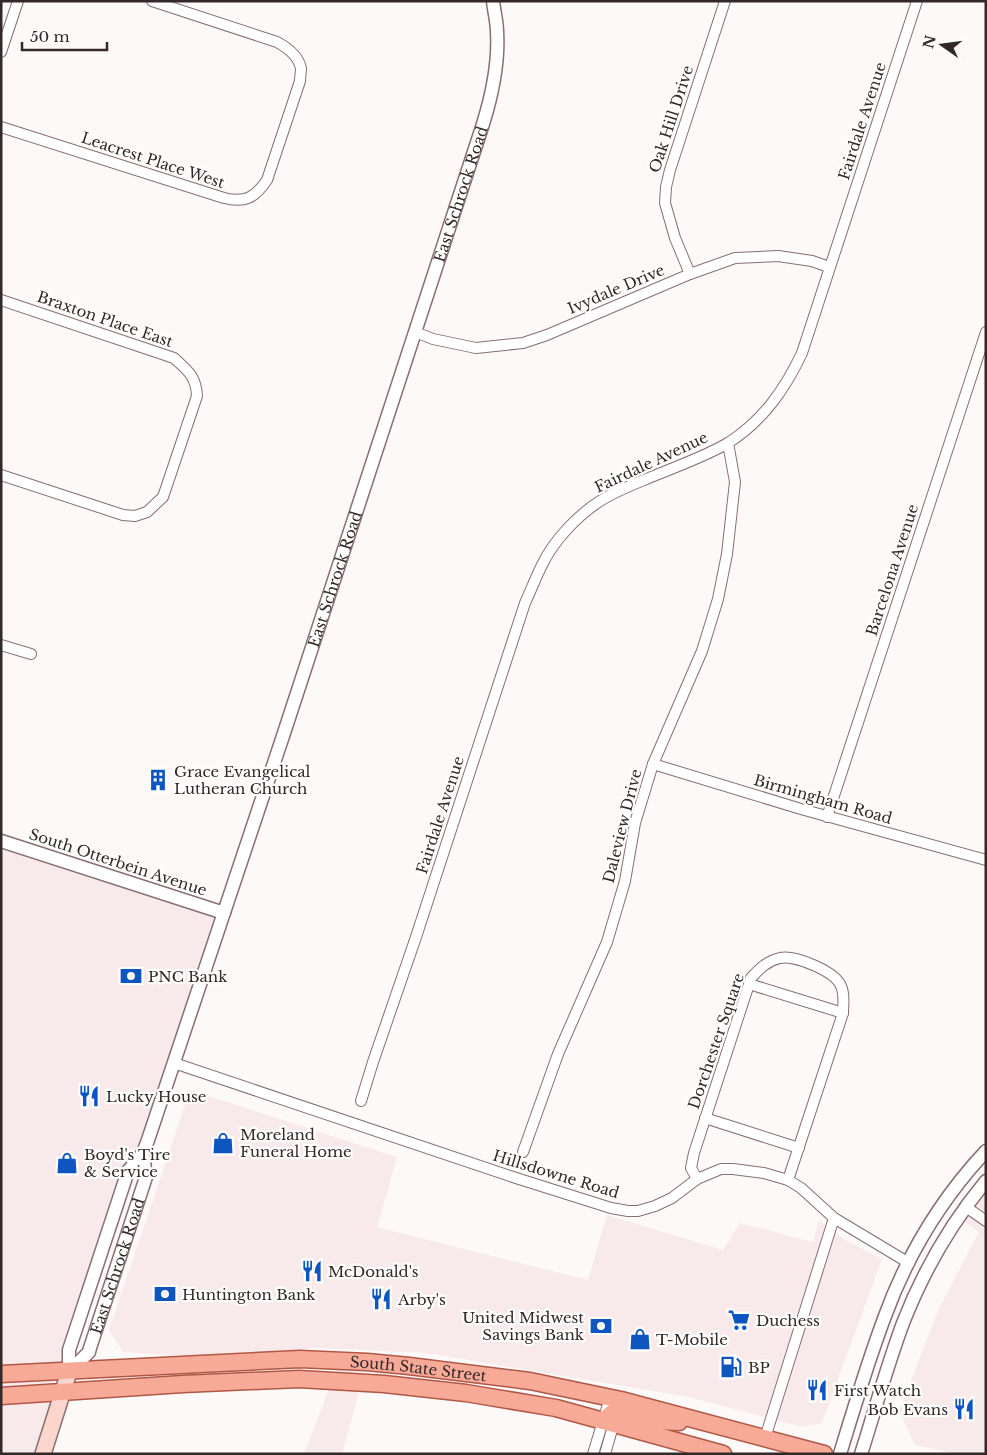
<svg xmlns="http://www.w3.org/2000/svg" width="987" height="1455" font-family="'Libre Baskerville',serif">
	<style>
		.built { fill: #f8e9ea }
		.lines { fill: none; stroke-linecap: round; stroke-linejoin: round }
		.minor-casing { stroke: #876f72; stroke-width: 12 }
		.tertiary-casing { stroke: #876f72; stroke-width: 15 }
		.secondary-casing { stroke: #876f72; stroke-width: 18 }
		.primary-casing { stroke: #b05845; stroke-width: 19 }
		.minor { stroke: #fff; stroke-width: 10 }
		.tertiary { stroke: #fff; stroke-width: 12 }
		.secondary { stroke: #fcd5cc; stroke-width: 15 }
		.primary { stroke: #f8aa98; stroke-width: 16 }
		.labels { text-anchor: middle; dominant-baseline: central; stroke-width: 4.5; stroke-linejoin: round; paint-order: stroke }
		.street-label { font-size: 15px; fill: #332929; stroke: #fff }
		.poi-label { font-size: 15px; fill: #332929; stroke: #fff; text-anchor: start }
	</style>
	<rect width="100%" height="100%" fill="#fef9f9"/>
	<g class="built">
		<polygon points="1,841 224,913 69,1372 43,1454 1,1454 1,1374 64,1371 1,1364"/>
		<polygon points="190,1090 397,1157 377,1227 588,1280 607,1215 723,1250 740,1223 813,1242 819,1220 845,1240 882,1259 822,1423 802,1427 689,1397 426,1353 320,1348 191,1356 123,1352 109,1330"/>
		<polygon points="986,1181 986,1454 958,1454 915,1445 899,1411 938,1311 979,1232 958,1217"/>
		<polygon points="340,1360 367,1362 342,1454 304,1454"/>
	</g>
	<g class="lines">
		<g class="minor-casing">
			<g id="minor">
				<polyline points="1,52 18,1"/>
				<path d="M1,127L224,198C245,203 255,198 267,180L300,81C300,77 301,72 301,69C299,56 288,48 277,42L152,1"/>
				<polyline points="690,274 675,238 665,203 666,187 670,170 725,1"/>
				<path d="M1,300L174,358C188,371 196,376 197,396L163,497L147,512L135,516L123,515L1,475"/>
				<polyline points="415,332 433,339 476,348 523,343 547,335 690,274 735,258 778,256 812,261 829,267"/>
				<polyline points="1,645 31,654"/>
				<polyline points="653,764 801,809 986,860"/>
				<polyline points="827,817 986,332"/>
				<polyline points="749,984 843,1013"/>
				<polyline points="174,1063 516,1178 611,1208 628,1211 638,1211 655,1206 672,1198 697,1179 721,1169 733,1169 764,1173 788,1180 801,1188 834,1218 909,1263"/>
				<path d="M361,1101L373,1062L416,937L525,603C531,590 536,577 542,565C554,540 577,516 600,501C617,490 637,483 656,475C680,465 706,456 728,443C763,421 785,389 802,353L917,1"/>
				<polyline points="705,1118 799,1148"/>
				<polyline points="523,1152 558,1054 607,942 625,881 635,823 653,764 702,651 718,599 727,554 735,482 728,443"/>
				<path d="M697,1179L691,1168L694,1153L751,978C759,969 767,961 780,958C795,955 835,971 841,986C845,994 843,1005 843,1013L788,1180"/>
				<polyline points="966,1207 986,1221"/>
				<polyline points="765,1438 834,1218"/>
				<polyline points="593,1454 610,1398"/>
				<polyline points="605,1454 615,1419"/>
			</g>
		</g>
		<g class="tertiary-casing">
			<g id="tertiary">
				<polyline points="1,841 224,913"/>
				<path id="s1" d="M69,1372V1350L128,1171L143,1153L148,1140L285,730L483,124C492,95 499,63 497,32C497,22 494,11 493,1"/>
				<path id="s2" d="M69,1372L89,1352L90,1348L146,1177L143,1153"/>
				<path d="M840,1454C854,1408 868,1361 885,1316C907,1256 942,1198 986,1151"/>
				<path d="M861,1454C875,1410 887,1366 903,1323C923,1272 951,1223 986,1181"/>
			</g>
		</g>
		<g class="secondary-casing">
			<polyline id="secondary" points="43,1454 69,1372"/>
		</g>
		<g class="primary-casing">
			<g id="primary">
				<path id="s3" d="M1,1374L300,1359L367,1362L409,1366L530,1381L621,1400L824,1454"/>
				<polyline points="1,1396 183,1384 299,1379 384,1384 466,1393 556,1408 723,1454"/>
				<polyline points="603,1421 612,1413 617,1412 654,1421 679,1422"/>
			</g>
		</g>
		<use href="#minor" class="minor"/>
		<use href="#tertiary" class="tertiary"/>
		<use href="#secondary" class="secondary"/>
		<use href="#primary" class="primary"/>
	</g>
	<defs>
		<g id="building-bare" transform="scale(1.725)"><path d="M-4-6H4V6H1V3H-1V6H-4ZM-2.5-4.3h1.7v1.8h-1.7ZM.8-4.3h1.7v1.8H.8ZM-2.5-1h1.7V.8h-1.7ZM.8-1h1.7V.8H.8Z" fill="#0f55c0" stroke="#fff" stroke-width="2.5" paint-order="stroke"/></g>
		<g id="bank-bare" transform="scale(1.725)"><path d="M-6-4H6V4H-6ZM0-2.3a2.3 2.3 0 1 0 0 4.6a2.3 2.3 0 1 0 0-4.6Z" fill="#0f55c0" stroke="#fff" stroke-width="2.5" paint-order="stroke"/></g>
		<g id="restaurant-bare" transform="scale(1.725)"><path d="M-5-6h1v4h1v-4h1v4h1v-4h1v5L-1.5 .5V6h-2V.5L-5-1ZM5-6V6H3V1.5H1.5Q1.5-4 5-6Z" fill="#0f55c0" stroke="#fff" stroke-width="2.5" paint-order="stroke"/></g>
		<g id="shop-bare" transform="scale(1.725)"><path d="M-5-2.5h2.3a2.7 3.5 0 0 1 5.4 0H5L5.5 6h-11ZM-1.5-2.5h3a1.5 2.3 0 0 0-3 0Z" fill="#0f55c0" stroke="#fff" stroke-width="2.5" paint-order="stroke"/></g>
		<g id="supermarket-bare" transform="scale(1.725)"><path d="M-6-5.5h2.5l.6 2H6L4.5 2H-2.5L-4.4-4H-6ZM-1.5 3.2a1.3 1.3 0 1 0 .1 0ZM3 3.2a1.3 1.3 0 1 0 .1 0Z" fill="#0f55c0" stroke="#fff" stroke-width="2.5" paint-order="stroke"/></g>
		<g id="fuel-bare" transform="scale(1.725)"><path d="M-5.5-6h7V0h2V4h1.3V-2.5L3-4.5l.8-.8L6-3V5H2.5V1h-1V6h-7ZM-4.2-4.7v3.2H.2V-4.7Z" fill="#0f55c0" stroke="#fff" stroke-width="2.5" paint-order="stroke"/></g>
	</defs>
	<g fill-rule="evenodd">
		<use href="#building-bare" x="158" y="780"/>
		<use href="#bank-bare" x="131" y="976"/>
		<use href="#restaurant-bare" x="89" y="1096"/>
		<use href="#shop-bare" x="223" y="1143"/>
		<use href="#shop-bare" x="67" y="1163"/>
		<use href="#restaurant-bare" x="312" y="1271"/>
		<use href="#bank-bare" x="165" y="1294"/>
		<use href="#restaurant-bare" x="381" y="1299"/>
		<use href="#supermarket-bare" x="739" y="1320"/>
		<use href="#bank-bare" x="601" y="1326"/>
		<use href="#shop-bare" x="640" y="1339"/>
		<use href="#fuel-bare" x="731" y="1367"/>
		<use href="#restaurant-bare" x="817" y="1390"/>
		<use href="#restaurant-bare" x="964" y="1409"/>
	</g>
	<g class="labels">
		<g class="street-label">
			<text transform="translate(671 119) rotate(-72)">Oak Hill Drive</text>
			<text transform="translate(862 121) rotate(-72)">Fairdale Avenue</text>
			<text transform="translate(153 160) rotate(18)">Leacrest Place West</text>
			<text stroke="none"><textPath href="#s1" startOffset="1244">East Schrock Road</textPath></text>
			<text transform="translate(616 289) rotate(-23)">Ivydale Drive</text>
			<text transform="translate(105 319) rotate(19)">Braxton Place East</text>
			<text transform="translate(651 462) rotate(-25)">Fairdale Avenue</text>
			<text transform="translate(892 570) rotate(-72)">Barcelona Avenue</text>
			<text stroke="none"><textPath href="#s1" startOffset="839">East Schrock Road</textPath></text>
			<text transform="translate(823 799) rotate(16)">Birmingham Road</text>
			<text transform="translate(440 815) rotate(-72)">Fairdale Avenue</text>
			<text transform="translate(622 826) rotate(-76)">Daleview Drive</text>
			<text transform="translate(118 862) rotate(18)">South Otterbein Avenue</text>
			<text transform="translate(716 1041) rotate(-71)">Dorchester Square</text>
			<text transform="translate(556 1174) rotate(17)">Hillsdowne Road</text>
			<text stroke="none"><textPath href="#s2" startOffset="119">East Schrock Road</textPath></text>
			<text stroke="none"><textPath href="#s3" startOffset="418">South State Street</textPath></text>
		</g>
		<g class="poi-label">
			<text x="174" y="771">Grace Evangelical<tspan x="174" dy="17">Lutheran Church</tspan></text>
			<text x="148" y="976">PNC Bank</text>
			<text x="106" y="1096">Lucky House</text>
			<text x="240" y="1134">Moreland<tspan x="240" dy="17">Funeral Home</tspan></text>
			<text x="84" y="1154">Boyd's Tire<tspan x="84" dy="17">&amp; Service</tspan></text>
			<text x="328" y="1271">McDonald's</text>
			<text x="182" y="1294">Huntington Bank</text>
			<text x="398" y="1299">Arby's</text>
			<text x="584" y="1317" text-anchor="end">United Midwest<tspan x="584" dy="17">Savings Bank</tspan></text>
			<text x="756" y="1320">Duchess</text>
			<text x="656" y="1339">T-Mobile</text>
			<text x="748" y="1367">BP</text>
			<text x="834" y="1390">First Watch</text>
			<text x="948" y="1409" text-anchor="end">Bob Evans</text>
		</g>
	</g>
	<rect width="987" height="1455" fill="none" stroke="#332929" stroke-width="5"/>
	<g transform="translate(942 45) rotate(284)" stroke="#ffffff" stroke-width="4" paint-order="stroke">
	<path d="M0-4L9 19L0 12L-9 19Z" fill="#332929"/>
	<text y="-8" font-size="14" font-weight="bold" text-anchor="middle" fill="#332929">N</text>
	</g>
	<path d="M22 42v8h85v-8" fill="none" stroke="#332929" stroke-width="2.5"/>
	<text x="30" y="42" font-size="15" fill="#332929" stroke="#ffffff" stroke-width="4" paint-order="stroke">50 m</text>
</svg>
